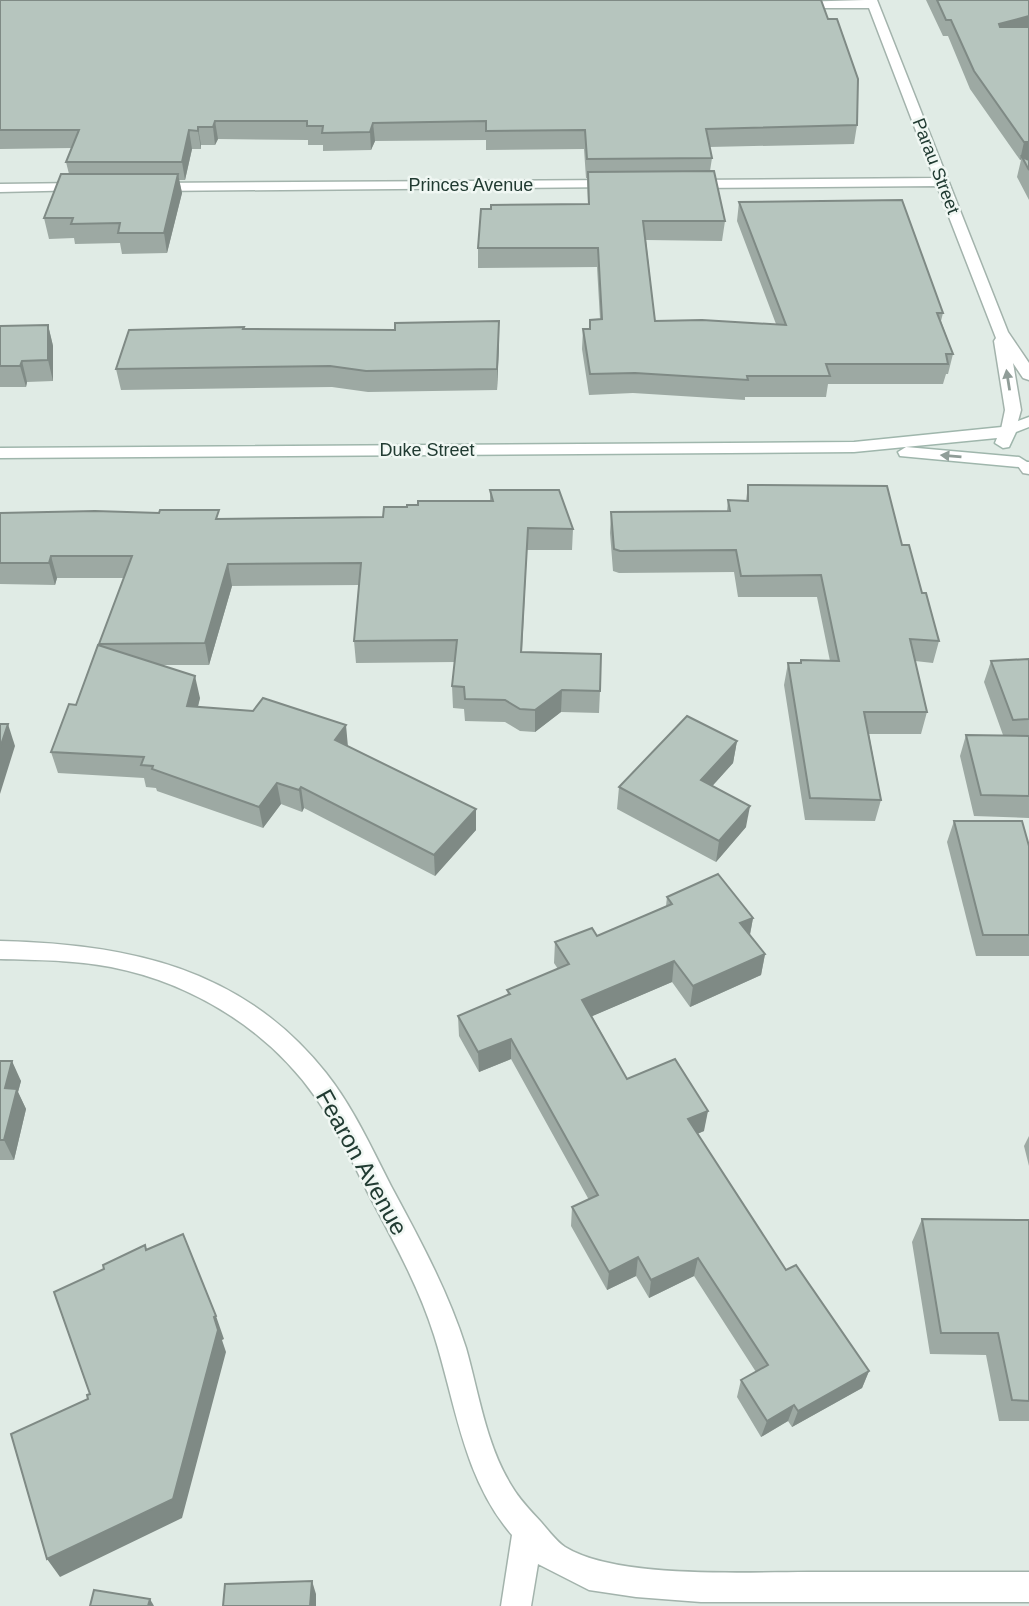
<svg xmlns="http://www.w3.org/2000/svg" width="1029" height="1606" font-family="Arial,sans-serif">
	<style>
		.lines { fill: none; stroke-linecap: round; stroke-linejoin: round }
		.street-casing { stroke: #a3b3ac; stroke-width: 3 }
		.secondary-casing { stroke: #9fb6ac; stroke-width: 3 }
		.street { fill: #fff; fill-rule: evenodd }
		.secondary { fill: #fff; fill-rule: evenodd }
		.wall { fill: #9da9a3 }
		.shaded-wall { fill: #7f8a85 }
		.building { fill: #b6c5be; stroke: #7f8a85; stroke-width: 2 }
		.oneway { fill: #909d98 }
		.labels { text-anchor: middle; dominant-baseline: central; stroke-width: 5; stroke-linejoin: round; paint-order: stroke }
		.far-street-label { font-size: 18px; fill: #213b32; stroke: #f0f7f3 }
		.near-street-label { font-size: 24px; fill: #213b32; stroke: #f0f7f3 }
	</style>
	<rect width="100%" height="100%" fill="#e0ebe5"/>
	<g class="lines">
		<g class="street-casing">
			<g id="street">
				<polygon points="865,0 877,0 1008,332 1029,363 1029,380 1023,378 1013,363 1021,410 1015,432 1003,432 1001,429 1005,410 994,341 996,338 937,186 689,188 682,184 689,180 934,178 869,8 797,8 791,5 797,2"/>
				<polygon points="614,180 619,181 619,187 153,191 146,187 153,183"/>
				<polygon points="82,183 89,187 87,190 0,192 0,184"/>
				<polygon points="1020,462 1029,462 1029,474 1023,473 1018,466"/>
				<path d="M0,941C127,944 242,967 326,1073C353,1107 371,1147 391,1186C419,1238 448,1291 466,1348C479,1394 486,1444 511,1485C519,1499 530,1510 541,1522C548,1530 556,1541 565,1547C617,1579 745,1572 809,1572C882,1572 956,1572 1029,1572V1602H701L636,1597L589,1590L538,1564L531,1606H501L512,1535C463,1478 456,1404 434,1335C418,1284 391,1237 367,1191C351,1159 336,1127 316,1098C268,1029 192,983 111,967C75,960 37,960 0,959Z"/>
			</g>
		</g>
		<g class="secondary-casing">
			<g id="secondary">
				<polygon points="1029,417 1029,427 1016,432 1009,447 1003,448 995,443 997,438 854,452 0,458 0,448 854,442 1002,427"/>
				<polygon points="906,447 1019,457 1027,462 1019,467 900,456 898,452"/>
			</g>
		</g>
		<use href="#street" class="street"/>
		<use href="#secondary" class="secondary"/>
	</g>
	<g class="wall">
		<polygon points="0,0 857,125 854,144 709,147 712,158 710,171 725,221 722,241 646,240 655,321 776,324 737,221 739,202 943,313 941,321 953,354 948,374 946,374 943,384 828,384 826,397 745,397 745,400 633,393 589,395 582,349 583,329 590,329 600,319 597,267 478,268 478,248 588,204 587,178 586,178 584,149 486,150 486,140 375,141 371,150 323,151 323,145 308,145 308,140 218,139 215,145 201,145 201,149 192,149 185,180 179,180 182,193 167,253 122,254 120,243 75,244 74,238 49,239 44,218 69,174 66,162 72,148 0,149"/>
		<polygon points="926,0 1029,0 1029,159 1027,159 1029,160 1029,200 1017,177 1021,160 1020,160 970,89 948,36 943,36"/>
		<polygon points="48,325 53,346 53,381 27,382 26,387 0,387 0,326"/>
		<polygon points="244,327 244,329 499,342 497,390 368,392 332,387 121,390 116,369"/>
		<polygon points="748,485 902,545 922,593 939,641 933,663 915,661 927,712 921,734 869,734 881,800 875,821 805,820 784,685 788,663 800,663 801,660 830,661 817,597 738,597 734,572 619,573 613,571 610,533 611,512 727,511 728,500 746,501"/>
		<polygon points="490,490 573,529 572,550 527,550 522,652 600,691 599,713 561,712 535,732 520,731 505,722 465,721 464,709 453,708 452,686 455,662 356,663 354,641 359,585 232,586 209,665 162,665 200,698 198,707 348,746 476,809 476,830 435,876 304,808 302,812 281,804 263,828 157,791 156,788 146,787 144,778 58,773 51,752 76,705 124,578 57,578 55,585 0,584 0,513 220,519 383,517 407,507 490,501"/>
		<polygon points="1029,659 1029,818 974,816 960,756 966,735 1003,735 984,682 991,661"/>
		<polygon points="737,741 733,763 712,786 746,827 716,862 617,809 619,787"/>
		<polygon points="954,821 1029,846 1029,956 976,956 947,842"/>
		<polygon points="667,897 753,918 750,935 765,954 761,975 690,1007 672,982 592,1016 627,1079 704,1131 697,1134 786,1270 869,1371 862,1388 792,1427 788,1421 761,1437 737,1397 741,1380 756,1372 694,1276 649,1298 636,1276 607,1290 571,1226 572,1207 589,1200 511,1059 479,1072 459,1036 458,1016 508,995 507,990 558,969 554,963 555,942 597,936 666,906"/>
		<polygon points="0,1061 21,1081 18,1092 26,1109 14,1160 0,1160"/>
		<polygon points="1029,1136 1029,1166 1024,1146"/>
		<polygon points="922,1219 1029,1220 1029,1421 999,1421 986,1355 930,1354 912,1242"/>
	</g>
	<g class="shaded-wall">
		<polygon points="1029,16 1029,31 995,40 999,24"/>
		<polygon points="215,121 218,139 215,145 213,127"/>
		<polygon points="373,123 375,141 371,150 370,132"/>
		<polygon points="198,127 201,145 201,149 198,131"/>
		<polygon points="189,130 192,149 185,180 182,162"/>
		<polygon points="1024,142 1029,142 1029,159 1023,160 1022,157 1020,160"/>
		<polygon points="178,174 182,193 167,253 164,233"/>
		<polygon points="499,321 499,342 497,390 497,369"/>
		<polygon points="48,325 53,346 53,381 48,360"/>
		<polygon points="22,361 27,382 26,387 20,366"/>
		<polygon points="51,556 57,578 55,585 49,563"/>
		<polygon points="228,564 232,586 209,665 205,643"/>
		<polygon points="195,676 200,698 192,728 187,706"/>
		<polygon points="562,690 561,712 535,732 535,710"/>
		<polygon points="8,724 15,746 0,794 0,748"/>
		<polygon points="346,725 348,747 335,740"/>
		<polygon points="737,741 733,763 698,802 701,780"/>
		<polygon points="277,783 281,804 263,828 259,807"/>
		<polygon points="301,787 304,808 302,812 299,790"/>
		<polygon points="750,806 746,827 716,862 719,841"/>
		<polygon points="476,809 476,830 435,876 434,855"/>
		<polygon points="753,918 749,939 740,923"/>
		<polygon points="765,954 761,975 690,1007 693,986"/>
		<polygon points="674,961 672,982 581,1021 582,1000"/>
		<polygon points="511,1039 511,1059 479,1072 478,1052"/>
		<polygon points="12,1061 21,1081 18,1092 26,1109 14,1160 4,1140 5,1088"/>
		<polygon points="708,1111 704,1131 685,1139 688,1119"/>
		<polygon points="638,1257 636,1276 607,1290 609,1272"/>
		<polygon points="698,1258 694,1276 649,1298 651,1280"/>
		<polygon points="216,1316 224,1339 222,1340 226,1352 182,1518 60,1577 47,1559 214,1317"/>
		<polygon points="869,1371 862,1388 792,1427 798,1411"/>
		<polygon points="794,1405 788,1421 761,1437 767,1421"/>
		<polygon points="312,1581 316,1594 316,1606 310,1606"/>
		<polygon points="150,1599 154,1606 148,1606"/>
	</g>
	<g class="building">
		<polygon points="0,0 821,0 828,19 837,19 858,79 857,125 706,129 712,158 587,159 585,130 486,131 486,121 373,123 370,132 322,133 323,126 307,126 307,121 215,121 213,127 198,127 198,131 189,130 182,162 66,162 79,130 0,130"/>
		<polygon points="937,0 1029,0 1029,16 999,24 1000,27 1029,27 1029,142 1024,142 974,71 951,20 946,20"/>
		<polygon points="1022,157 1029,160 1029,170"/>
		<polygon points="714,171 725,221 643,221 655,321 702,320 786,325 739,202 902,200 943,313 937,313 953,354 946,354 948,364 826,364 830,376 747,376 748,380 635,373 590,374 583,329 590,329 590,320 602,319 598,248 478,248 481,209 491,209 491,205 589,204 588,172"/>
		<polygon points="61,174 178,174 164,233 118,233 120,223 71,224 73,218 44,218"/>
		<polygon points="499,321 497,369 366,371 330,366 116,369 129,330 244,327 243,329 395,330 395,323"/>
		<polygon points="48,325 48,360 22,361 20,366 0,366 0,326"/>
		<polygon points="748,485 887,486 902,545 909,545 922,593 926,593 939,641 910,639 927,712 864,712 881,800 810,798 788,663 801,663 801,660 839,661 821,575 741,576 736,550 620,551 614,549 611,512 730,511 728,500 748,501"/>
		<polygon points="490,490 559,490 573,529 528,528 521,652 601,654 600,691 562,690 535,710 520,709 505,700 465,699 464,687 452,686 457,640 354,641 361,563 228,564 205,643 99,644 132,556 51,556 49,563 0,563 0,513 95,511 159,513 160,510 219,510 216,519 383,517 384,507 407,507 407,505 418,505 418,501 493,501"/>
		<polygon points="98,645 195,676 187,706 253,711 263,698 346,725 335,740 476,809 434,855 301,787 299,790 277,783 259,807 152,769 153,766 141,765 144,757 51,752 69,704 76,705"/>
		<polygon points="1029,659 1029,719 1013,720 991,661"/>
		<polygon points="687,716 737,741 701,780 750,806 719,841 619,787"/>
		<polygon points="0,724 8,724 0,748"/>
		<polygon points="966,735 1029,736 1029,796 981,795"/>
		<polygon points="954,821 1022,821 1029,846 1029,935 983,935"/>
		<polygon points="718,874 753,918 740,923 765,954 693,986 674,961 582,1000 627,1079 675,1059 708,1111 688,1119 786,1270 796,1265 869,1371 798,1411 794,1405 767,1421 741,1380 768,1365 698,1258 651,1280 638,1257 609,1272 572,1207 598,1195 511,1039 478,1052 458,1016 510,994 507,990 569,964 555,942 592,928 597,936 672,904 667,897"/>
		<polygon points="0,1061 12,1061 5,1088 17,1089 4,1140 0,1140"/>
		<polygon points="922,1219 1029,1220 1029,1401 1012,1400 998,1333 941,1333"/>
		<polygon points="183,1234 216,1316 214,1317 218,1330 173,1499 47,1559 11,1434 88,1399 87,1395 90,1394 54,1292 104,1269 103,1265 145,1245 146,1250"/>
		<polygon points="312,1581 310,1606 223,1606 225,1584"/>
		<polygon points="94,1590 150,1599 148,1606 90,1606"/>
	</g>
	<defs><path id="oneway-solid" d="M-6-.8H1V-3.2L6.5 0L1 3.2V.8H-6Z" transform="scale(1.75)"/></defs>
	<g class="oneway">
		<use href="#oneway-solid" transform="translate(1008 380) rotate(-99)"/>
		<use href="#oneway-solid" transform="translate(951 456) rotate(-175)"/>
	</g>
	<g class="labels">
		<g class="far-street-label">
			<text transform="translate(936 166) rotate(69)">Parau Street</text>
			<text x="471" y="185">Princes Avenue</text>
			<text x="427" y="450">Duke Street</text>
		</g>
		<g class="near-street-label">
			<text transform="translate(362 1162) rotate(61)">Fearon Avenue</text>
		</g>
	</g>
</svg>
